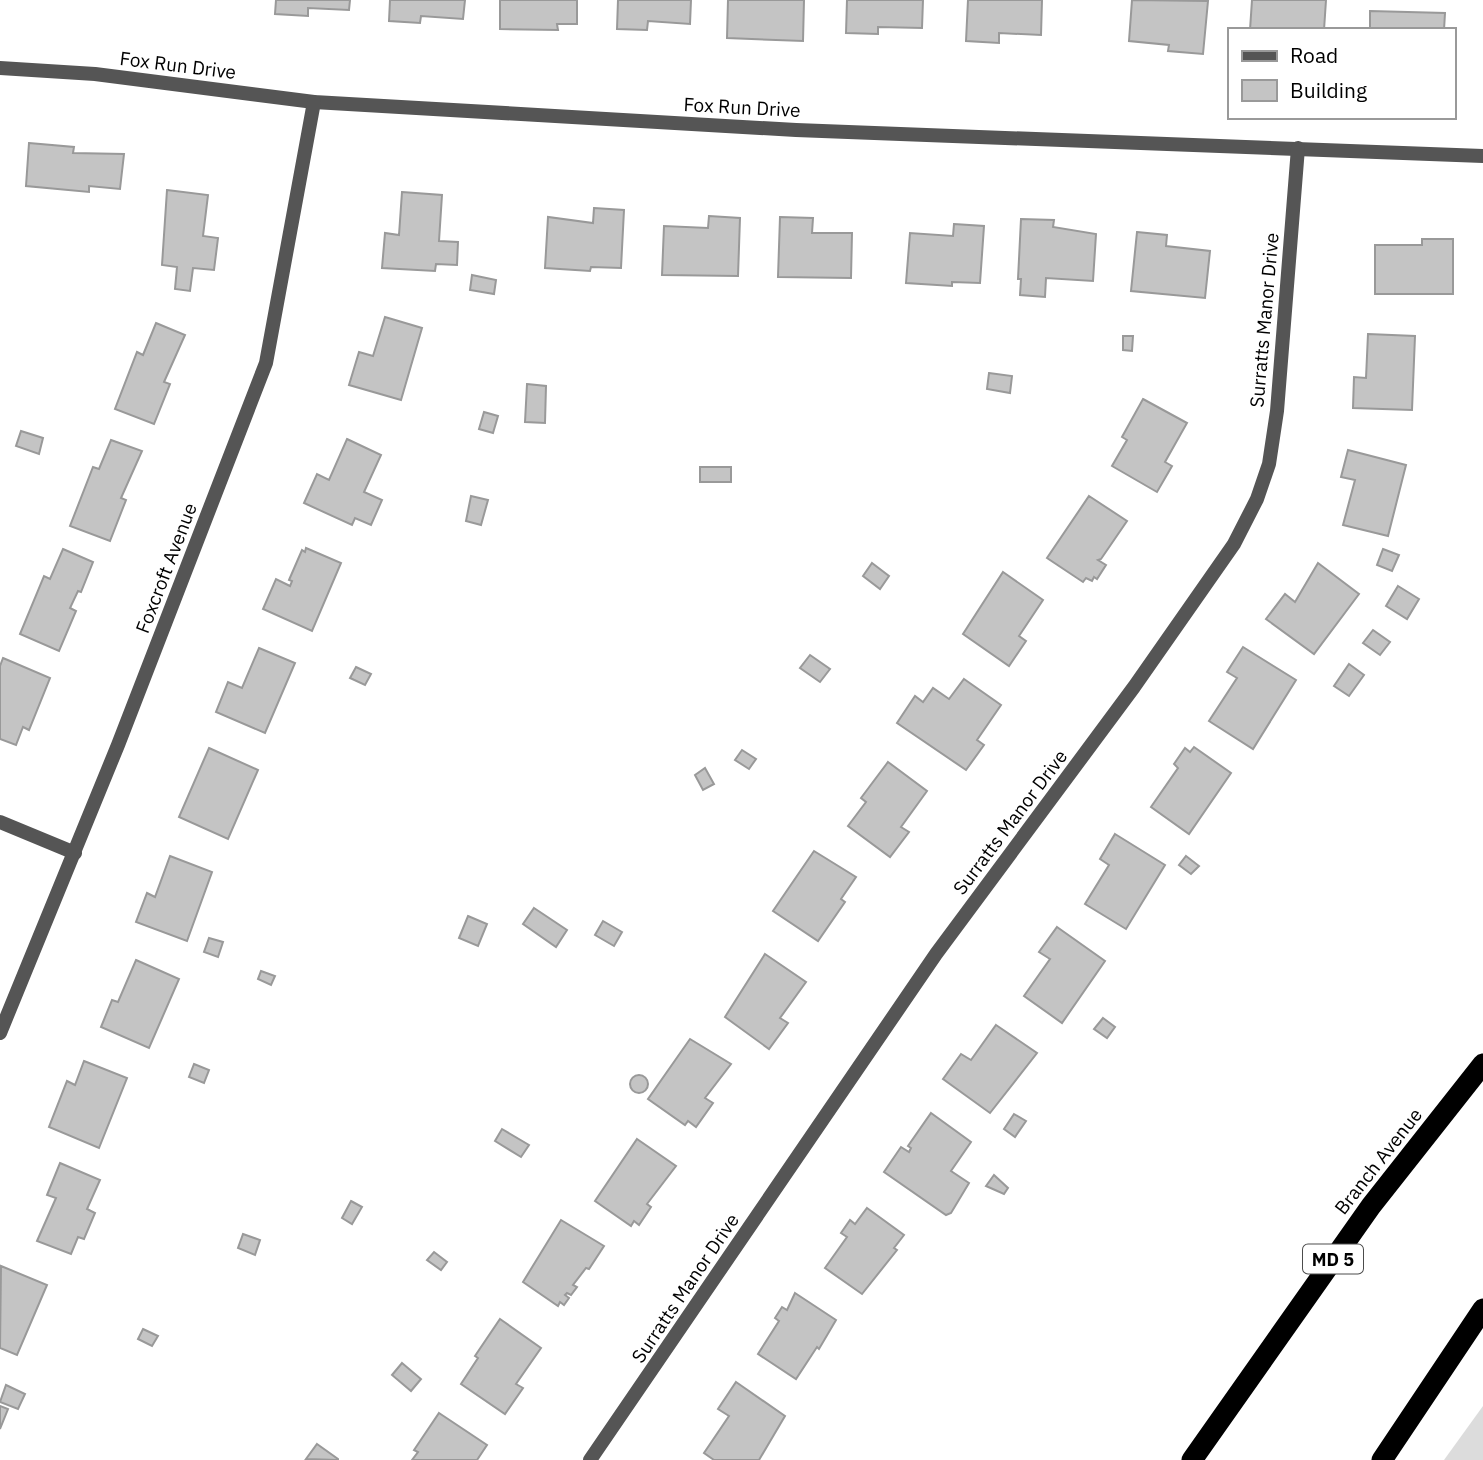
<svg xmlns="http://www.w3.org/2000/svg" width="1483" height="1460" font-family="'IBM Plex Sans',sans-serif">
	<style>
		.green { fill: #dcdcdc }
		.building { fill: #c4c4c4; stroke: #999; stroke-width: 2 }
		.lines { fill: none; stroke-linecap: round; stroke-linejoin: round }
		.street { stroke: #555; stroke-width: 14 }
		.highway { stroke: #000; stroke-width: 21 }
		.labels { text-anchor: middle; dominant-baseline: central; stroke-width: 5; stroke-linejoin: round; paint-order: stroke }
		.shield { fill: #fff; stroke: #4c4c4c; stroke-width: 2 }
		.shield-label { font-size: 18px; font-weight: bold; fill: #000 }
		.street-label { font-size: 19px; fill: #000; stroke: #fff }
	</style>
	<rect width="100%" height="100%" fill="#fff"/>
	<polygon class="green" points="1483,1406 1483,1460 1444,1460"/>
	<g class="building">
		<polygon points="276,0 350,0 349,10 308,8 308,16 275,14"/>
		<polygon points="390,0 465,0 463,19 421,16 420,23 389,21"/>
		<polygon points="500,0 577,0 577,24 557,24 558,30 500,29"/>
		<polygon points="618,0 691,0 690,24 648,21 647,30 617,29"/>
		<polygon points="728,0 804,0 803,41 727,38"/>
		<polygon points="847,0 923,0 922,28 878,27 878,34 846,33"/>
		<polygon points="968,0 1042,0 1041,35 999,33 999,43 966,41"/>
		<polygon points="1132,0 1208,1 1203,54 1168,51 1169,45 1129,41"/>
		<polygon points="1252,0 1326,0 1324,30 1250,30"/>
		<polygon points="1370,11 1445,13 1444,30 1370,30"/>
		<polygon points="29,143 74,147 73,153 124,154 120,189 89,186 89,192 26,186"/>
		<polygon points="167,190 208,195 203,236 218,238 214,270 193,268 190,291 175,289 177,267 162,265"/>
		<polygon points="402,192 442,195 439,241 458,242 457,265 436,264 435,271 382,268 385,233 399,235"/>
		<polygon points="594,208 624,210 621,268 591,267 590,271 545,268 548,217 593,223"/>
		<polygon points="709,216 740,218 738,276 662,275 664,226 708,228"/>
		<polygon points="780,217 813,218 812,233 852,233 851,278 778,277"/>
		<polygon points="1021,219 1054,220 1053,227 1096,234 1093,281 1046,278 1045,297 1020,295 1021,279 1018,279"/>
		<polygon points="954,224 984,226 980,283 952,282 952,286 906,283 910,233 953,236"/>
		<polygon points="1137,232 1167,235 1166,246 1210,251 1205,298 1131,291"/>
		<polygon points="1422,239 1453,239 1453,294 1375,294 1375,245 1422,245"/>
		<polygon points="472,275 496,280 494,294 470,290"/>
		<polygon points="385,317 422,328 401,400 349,385 359,352 373,356"/>
		<polygon points="156,323 185,335 164,382 170,384 154,424 115,409 137,352 143,355"/>
		<polygon points="1368,334 1415,336 1412,410 1353,408 1354,377 1366,378"/>
		<polygon points="1123,336 1133,336 1132,351 1123,350"/>
		<polygon points="989,373 1012,376 1010,393 987,389"/>
		<polygon points="527,384 546,386 545,423 525,422"/>
		<polygon points="1143,399 1187,423 1165,462 1172,466 1157,492 1112,466 1127,440 1122,437"/>
		<polygon points="484,412 498,416 493,433 479,429"/>
		<polygon points="21,431 43,438 39,454 16,446"/>
		<polygon points="347,439 381,455 364,492 382,500 371,525 355,518 352,525 304,503 317,474 329,480"/>
		<polygon points="111,440 142,451 121,498 126,500 110,541 70,526 93,467 99,469"/>
		<polygon points="1348,450 1406,465 1388,536 1343,525 1355,480 1341,477"/>
		<rect x="700" y="467" width="31" height="15"/>
		<polygon points="471,496 488,500 481,525 466,521"/>
		<polygon points="1089,496 1127,521 1101,559 1098,560 1106,565 1097,579 1094,577 1092,581 1086,578 1083,582 1047,558"/>
		<polygon points="306,548 341,563 312,631 263,609 276,579 290,586 292,581 289,580 302,550 305,552"/>
		<polygon points="63,549 93,562 81,592 78,591 70,608 76,611 59,651 20,634 44,576 50,579"/>
		<polygon points="1383,549 1399,555 1392,571 1377,565"/>
		<polygon points="872,563 889,576 880,589 863,576"/>
		<polygon points="1318,563 1359,594 1314,654 1266,619 1285,594 1295,602"/>
		<polygon points="1003,572 1043,600 1019,636 1026,641 1009,666 963,634"/>
		<polygon points="1398,586 1419,599 1407,619 1386,606"/>
		<polygon points="1373,630 1390,642 1380,655 1363,643"/>
		<polygon points="1243,647 1296,680 1253,749 1209,721 1237,678 1227,672"/>
		<polygon points="259,648 295,663 265,733 216,712 228,682 242,688"/>
		<polygon points="810,655 830,669 820,682 800,668"/>
		<polygon points="3,658 50,678 29,730 23,727 16,745 0,739 0,666"/>
		<polygon points="1349,664 1364,675 1349,696 1334,686"/>
		<polygon points="356,667 371,674 365,685 350,678"/>
		<polygon points="964,679 1001,705 977,740 984,745 966,770 897,723 915,696 923,702 933,688 949,699"/>
		<polygon points="1194,747 1231,773 1189,834 1151,807 1178,768 1174,764 1185,748 1190,752"/>
		<polygon points="209,748 258,770 228,839 179,817"/>
		<polygon points="742,750 756,759 749,769 735,760"/>
		<polygon points="888,762 927,791 901,827 909,832 890,857 848,826 866,802 861,798"/>
		<polygon points="705,768 714,784 703,790 695,775"/>
		<polygon points="1115,834 1165,865 1126,929 1085,904 1109,865 1100,859"/>
		<polygon points="814,851 856,877 841,899 845,902 818,941 773,911"/>
		<polygon points="170,856 212,872 187,941 136,922 147,893 155,897"/>
		<polygon points="1186,856 1199,866 1191,874 1179,865"/>
		<polygon points="534,908 567,930 556,947 523,924"/>
		<polygon points="468,916 487,924 478,946 459,938"/>
		<polygon points="603,921 622,932 614,946 595,935"/>
		<polygon points="1057,927 1105,961 1062,1023 1024,996 1050,959 1039,952"/>
		<polygon points="209,938 223,942 218,957 204,952"/>
		<polygon points="765,954 806,982 780,1018 788,1023 769,1049 725,1017"/>
		<polygon points="136,960 179,979 149,1048 101,1027 112,1000 118,1002"/>
		<polygon points="261,971 275,976 271,985 258,979"/>
		<polygon points="1103,1018 1115,1027 1107,1038 1094,1029"/>
		<polygon points="996,1025 1037,1053 990,1113 943,1079 961,1054 971,1060"/>
		<polygon points="690,1039 731,1064 705,1098 713,1103 696,1127 688,1121 685,1125 648,1099"/>
		<polygon points="84,1061 127,1078 99,1148 49,1127 67,1081 75,1085"/>
		<polygon points="194,1064 209,1070 204,1083 189,1077"/>
		<circle cx="639" cy="1084" r="9"/>
		<polygon points="931,1113 971,1142 951,1171 969,1183 951,1213 946,1215 884,1172 901,1147 909,1152 911,1148 908,1146"/>
		<polygon points="1014,1114 1026,1121 1015,1137 1004,1129"/>
		<polygon points="502,1129 529,1145 521,1157 495,1141"/>
		<polygon points="637,1139 676,1166 647,1204 651,1207 639,1225 634,1221 631,1226 595,1201"/>
		<polygon points="60,1163 100,1180 87,1209 95,1213 84,1239 78,1237 71,1254 37,1241 56,1198 47,1195"/>
		<polygon points="994,1175 1008,1188 1004,1194 986,1186"/>
		<polygon points="351,1201 362,1207 352,1224 342,1218"/>
		<polygon points="867,1208 904,1235 894,1248 897,1250 862,1294 825,1268 847,1237 841,1233 850,1220 855,1224"/>
		<polygon points="561,1220 604,1246 589,1269 586,1268 573,1285 577,1287 571,1295 567,1293 565,1295 569,1298 564,1305 560,1302 558,1306 523,1282"/>
		<polygon points="243,1234 260,1240 255,1255 238,1248"/>
		<polygon points="434,1252 447,1262 441,1270 427,1260"/>
		<polygon points="1,1266 47,1285 17,1355 0,1348"/>
		<polygon points="795,1293 836,1320 819,1349 817,1347 796,1379 758,1354 779,1321 775,1318 782,1307 787,1310"/>
		<polygon points="500,1319 541,1348 516,1384 523,1388 505,1414 461,1384 478,1358 475,1356"/>
		<polygon points="143,1329 158,1336 152,1346 138,1339"/>
		<polygon points="402,1363 421,1379 411,1391 392,1375"/>
		<polygon points="736,1382 785,1416 759,1460 714,1460 704,1453 729,1416 718,1409"/>
		<polygon points="6,1385 25,1394 18,1409 0,1402"/>
		<polygon points="0,1406 8,1409 0,1429"/>
		<polygon points="439,1413 487,1445 477,1460 412,1460 418,1452 414,1450"/>
		<polygon points="317,1444 338,1459 338,1460 306,1459"/>
	</g>
	<g class="lines">
		<g class="street">
			<polyline points="0,68 95,74 314,102 796,130 1483,156"/>
			<polyline points="0,822 75,853"/>
			<polyline points="0,1033 118,745 266,363 314,102"/>
			<polyline points="590,1460 936,954 1134,687 1234,544 1257,499 1269,464 1277,411 1298,148"/>
		</g>
		<g class="highway">
			<polyline points="1192,1460 1371,1206 1483,1064"/>
			<polyline points="1382,1460 1483,1309"/>
		</g>
	</g>
	<g class="labels">
		<rect class="shield" x="1303" y="1244.5" width="60" height="29" rx="5"/>
		<g class="shield-label">
			<text x="1333" y="1259">MD 5</text>
		</g>
		<g class="street-label">
			<text transform="translate(178 65) rotate(7)">Fox Run Drive</text>
			<text transform="translate(742 107) rotate(3)">Fox Run Drive</text>
			<text transform="translate(1264 320) rotate(-85)">Surratts Manor Drive</text>
			<text transform="translate(166 568) rotate(-69)">Foxcroft Avenue</text>
			<text transform="translate(1010 822) rotate(-53)">Surratts Manor Drive</text>
			<text transform="translate(1378 1161) rotate(-52)">Branch Avenue</text>
			<text transform="translate(685 1288) rotate(-56)">Surratts Manor Drive</text>
		</g>
	</g>
	<rect x="1228" y="28" width="228" height="91" fill="#ffffff" stroke="#999999" stroke-width="2"/>
	<rect x="1242" y="51" width="35" height="10" fill="#555555" stroke="#999999" stroke-width="2"/>
	<text x="1290" y="63" font-size="21" fill="#000000">Road</text>
	<rect x="1242" y="80" width="35" height="21" fill="#c4c4c4" stroke="#999999" stroke-width="2"/>
	<text x="1290" y="98" font-size="21" fill="#000000">Building</text>
</svg>
